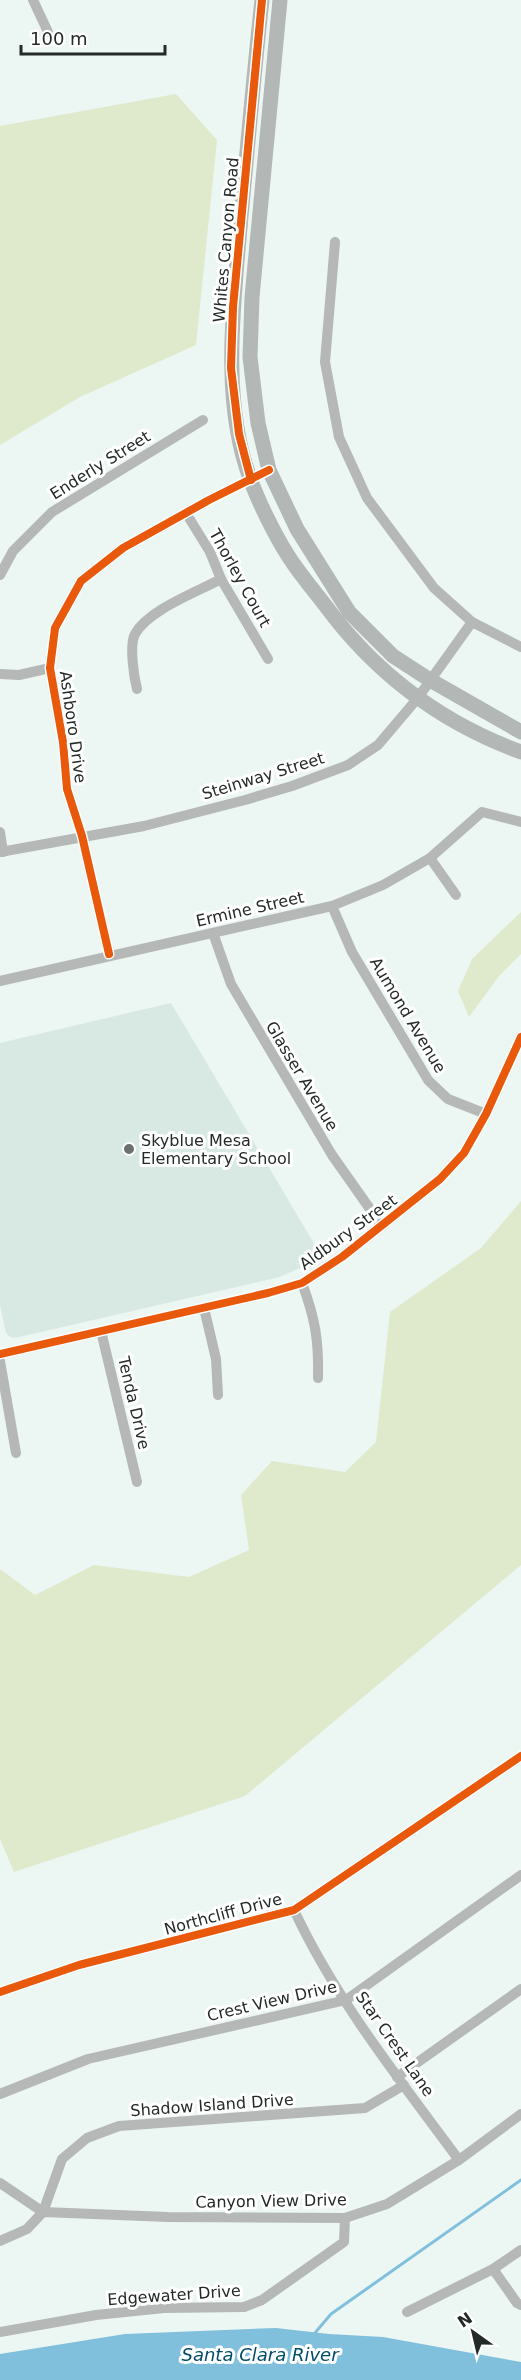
<svg xmlns="http://www.w3.org/2000/svg" width="521" height="2380" font-family="'DejaVu Sans',sans-serif">
	<style>
		.built { fill: #d8e9e4 }
		.green { fill: #dfeacc }
		.water { fill: #81c0dd }
		.lines { fill: none; stroke-linecap: round; stroke-linejoin: round }
		.stream { stroke: #81c0dd; stroke-width: 3 }
		.street { stroke: #b5b8b7; stroke-width: 10 }
		.secondary { stroke: #b3b7b6; stroke-width: 15 }
		.cycleway-casing { stroke: #fff; stroke-width: 11 }
		.cycleway { stroke: #e8590c; stroke-width: 8 }
		.poi-dot { fill: #6a716f; stroke: #fff; stroke-width: 2 }
		.labels { text-anchor: middle; dominant-baseline: central; stroke-width: 6; stroke-linejoin: round; paint-order: stroke }
		.street-label { font-size: 16px; fill: #242a28; stroke: #fff }
		.poi-label { font-size: 16px; fill: #242a28; stroke: #fff; text-anchor: start }
		.water-label { font-size: 18px; font-style: italic; fill: #004c68; stroke: #fff }
	</style>
	<rect width="100%" height="100%" fill="#ecf6f3"/>
	<polygon class="built" points="171,1003 321,1255 315,1261 280,1277 15,1338 10,1337 6,1333 0,1305 0,1043"/>
	<g class="green">
		<polygon points="176,94 217,140 196,345 80,397 0,445 0,126"/>
		<polygon points="521,912 521,954 499,976 469,1017 458,991 472,959"/>
		<polygon points="521,1201 521,1565 245,1796 14,1872 0,1839 0,1569 35,1595 94,1565 189,1577 249,1550 241,1495 272,1461 345,1472 376,1442 390,1312 481,1248"/>
	</g>
	<polygon class="water" points="276,2328 329,2334 383,2337 521,2362 521,2380 0,2380 0,2354 125,2334"/>
	<g class="lines">
		<polyline class="stream" points="314,2334 331,2314 521,2180"/>
		<g class="street">
			<polyline points="33,0 48,32"/>
			<polyline points="335,242 325,362 339,437 367,498 434,588 472,622 521,647"/>
			<polyline points="186,513 210,552 221,579 268,659"/>
			<polyline points="0,575 13,551 52,512 203,420"/>
			<polyline points="0,674 19,675 50,668"/>
			<path d="M137,689C134,677 129,645 135,634C148,610 197,592 221,579"/>
			<polyline points="0,832 3,852"/>
			<polyline points="0,852 144,826 245,800 292,786 348,765 378,745 417,699 472,622"/>
			<polyline points="430,858 456,895"/>
			<polyline points="332,906 352,952 428,1080 448,1099 486,1114"/>
			<polyline points="213,933 231,984 332,1155 382,1226"/>
			<polyline points="109,954 82,836 67,789 63,742 50,668 55,628 81,581 123,548 209,500 269,470"/>
			<polyline points="0,981 332,906 383,885 430,858 482,812 521,822"/>
			<path d="M302,1283C315,1318 319,1340 318,1378"/>
			<polyline points="204,1308 216,1359 218,1395"/>
			<polyline points="101,1331 137,1482"/>
			<polyline points="0,1354 268,1293 302,1283 342,1257 440,1179 464,1153 486,1114 521,1037"/>
			<polyline points="0,1361 16,1453"/>
			<path d="M294,1910C336,2000 400,2080 459,2160"/>
			<polyline points="0,1992 79,1965 294,1910 521,1756"/>
			<polyline points="397,2077 521,1989"/>
			<polyline points="0,2094 88,2059 346,2000 521,1875"/>
			<polyline points="0,2183 43,2212 168,2217 345,2218 387,2204 459,2160 521,2114"/>
			<polyline points="0,2241 27,2229 43,2212 62,2159 87,2138 119,2126 365,2108 404,2085"/>
			<polyline points="493,2269 517,2303 521,2305"/>
			<polyline points="407,2312 493,2269 521,2250"/>
			<polyline points="0,2332 96,2315 164,2308 244,2307 262,2300 344,2242 345,2218"/>
		</g>
		<g class="secondary">
			<path d="M262,0C254,72 248,144 241,216C234,301 220,400 251,481C259,503 275,535 287,554C298,572 312,588 325,605C375,673 442,723 521,752"/>
			<polyline points="280,0 252,297 250,357 258,423 269,470 297,529 349,612 393,656 430,680 521,732"/>
		</g>
		<g class="cycleway-casing">
			<g id="cycleway">
				<polyline points="251,480 239,434 231,368 233,307 262,0"/>
				<polyline points="109,954 82,836 67,789 63,742 50,668 55,628 81,581 123,548 209,500 269,470"/>
				<polyline points="0,1354 268,1293 302,1283 342,1257 440,1179 464,1153 486,1114 521,1037"/>
				<polyline points="0,1992 79,1965 294,1910 521,1756"/>
			</g>
		</g>
		<use href="#cycleway" class="cycleway"/>
	</g>
	<circle class="poi-dot" cx="129" cy="1149" r="6"/>
	<g class="labels">
		<g class="street-label">
			<text transform="translate(226 240) rotate(-85)">Whites Canyon Road</text>
			<text transform="translate(100 465) rotate(-32)">Enderly Street</text>
			<text transform="translate(240 578) rotate(61)">Thorley Court</text>
			<text transform="translate(73 727) rotate(82)">Ashboro Drive</text>
			<text transform="translate(263 776) rotate(-17)">Steinway Street</text>
			<text transform="translate(250 909) rotate(-13)">Ermine Street</text>
			<text transform="translate(408 1015) rotate(59)">Aumond Avenue</text>
			<text transform="translate(302 1076) rotate(59)">Glasser Avenue</text>
			<text transform="translate(348 1232) rotate(-36)">Aldbury Street</text>
			<text transform="translate(134 1403) rotate(77)">Tenda Drive</text>
			<text transform="translate(223 1914) rotate(-15)">Northcliff Drive</text>
			<text transform="translate(272 2001) rotate(-13)">Crest View Drive</text>
			<text transform="translate(395 2044) rotate(55)">Star Crest Lane</text>
			<text transform="translate(212 2105) rotate(-4)">Shadow Island Drive</text>
			<text transform="translate(271 2201) rotate(-1)">Canyon View Drive</text>
			<text transform="translate(174 2295) rotate(-4)">Edgewater Drive</text>
		</g>
		<g class="poi-label">
			<text x="141" y="1140">Skyblue Mesa<tspan x="141" dy="18">Elementary School</tspan></text>
		</g>
		<g class="water-label">
			<text x="260" y="2354">Santa Clara River</text>
		</g>
	</g>
	<g transform="translate(473 2332) rotate(326)" stroke="#ffffff" stroke-width="4.5" paint-order="stroke">
	<path d="M0-4.5L10 22L0 15L-10 22Z" fill="#242a28"/>
	<text y="-9" font-size="16" font-weight="bold" text-anchor="middle" fill="#242a28">N</text>
	</g>
	<path d="M21 45v9h144v-9" fill="none" stroke="#242a28" stroke-width="3"/>
	<text x="30" y="45" font-size="18" fill="#242a28" stroke="#ffffff" stroke-width="4.5" paint-order="stroke">100 m</text>
</svg>
